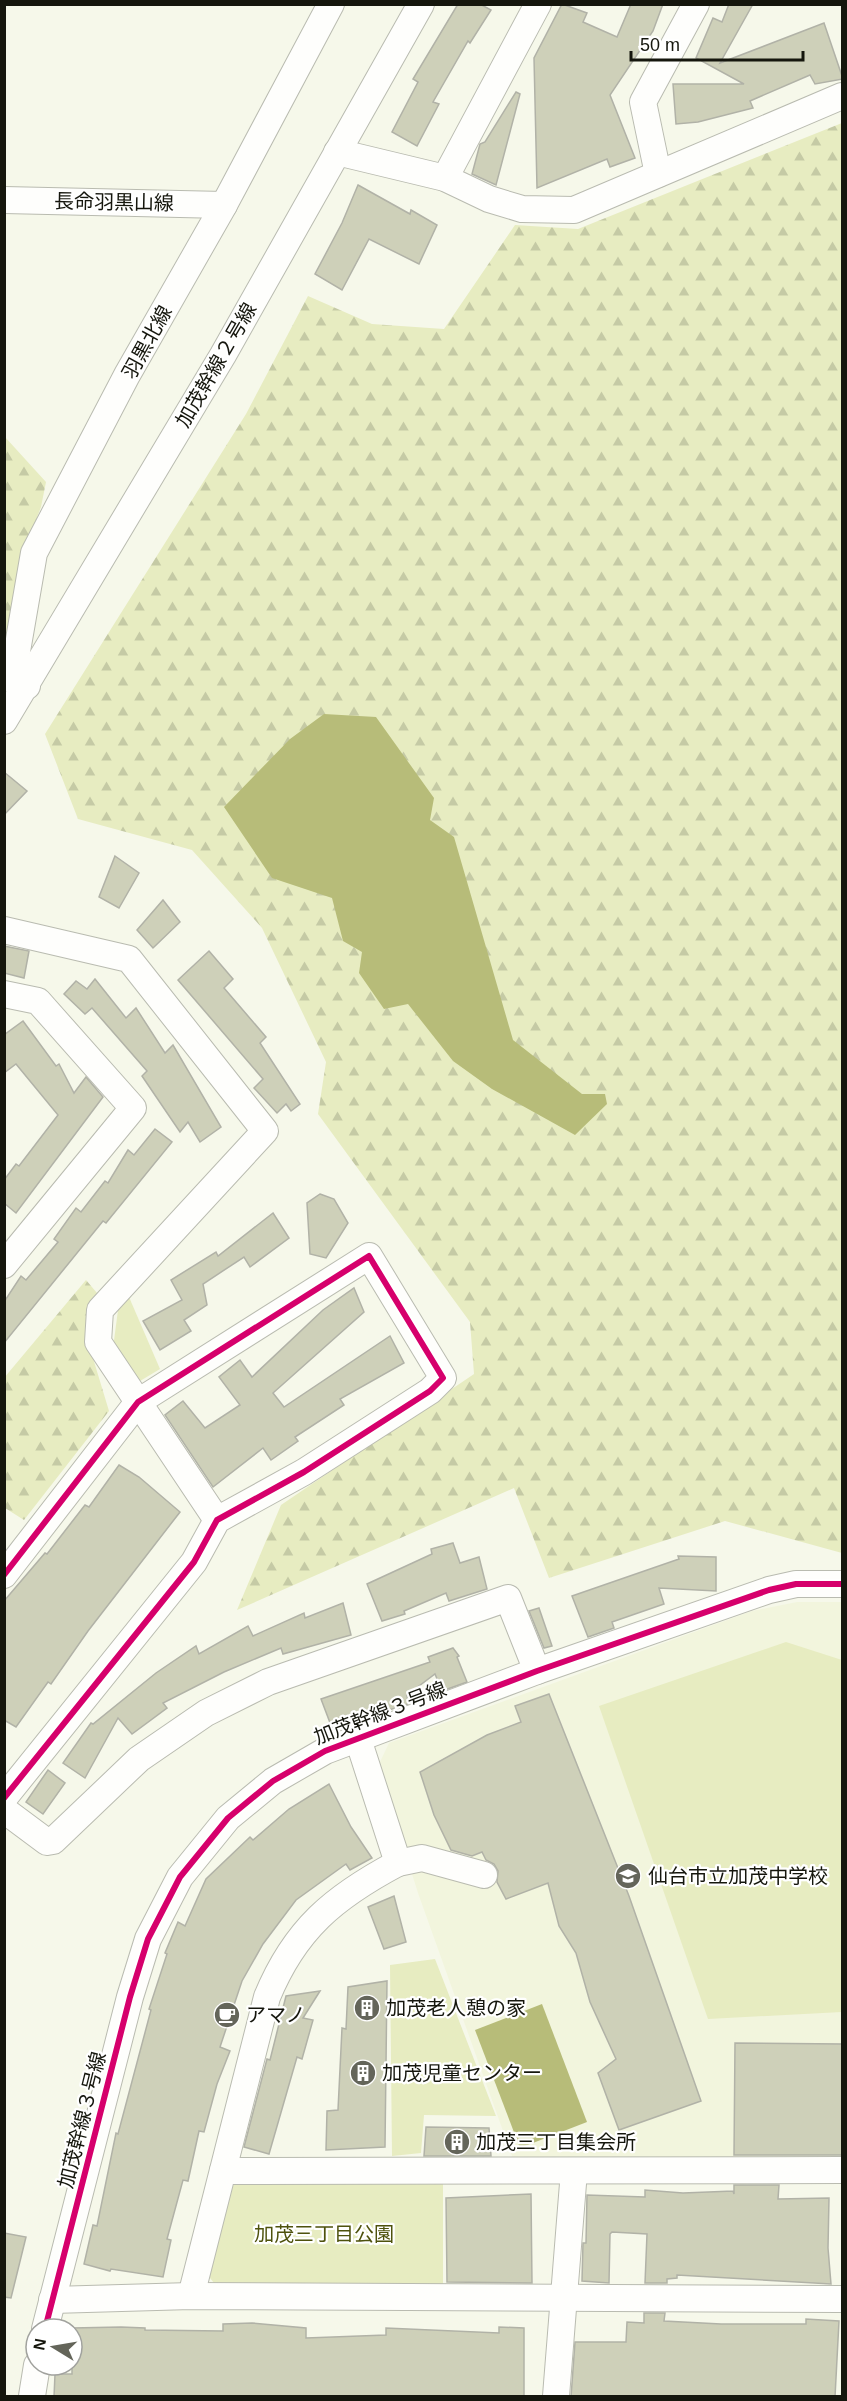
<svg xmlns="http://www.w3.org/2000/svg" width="847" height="2401" font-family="Arial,'Noto Sans JP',sans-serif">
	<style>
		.built { fill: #f2f5dd }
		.forest { fill: url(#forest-firs) }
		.park { fill: #e7ecc1 }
		.water { fill: #b7bc79 }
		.building { fill: #ced0b9; stroke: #b1b2a7; stroke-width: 1.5 }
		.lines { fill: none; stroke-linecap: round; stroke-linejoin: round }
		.minor-casing { stroke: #b9bbb0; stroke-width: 28 }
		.minor { stroke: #fefefc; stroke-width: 26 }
		.cycleway-casing { stroke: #fff; stroke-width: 10 }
		.cycleway { stroke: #d6006c; stroke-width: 6 }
		.labels { text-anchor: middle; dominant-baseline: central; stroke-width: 4.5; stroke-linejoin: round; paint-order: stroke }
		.street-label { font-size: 20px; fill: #15160d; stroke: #fff }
		.poi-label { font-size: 20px; fill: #15160d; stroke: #fff; text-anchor: start }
		.park-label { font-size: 20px; fill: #4e520d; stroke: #fff }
	</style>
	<defs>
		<pattern id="forest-firs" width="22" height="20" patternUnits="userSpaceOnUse" patternTransform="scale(1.5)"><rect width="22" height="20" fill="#e7ecc1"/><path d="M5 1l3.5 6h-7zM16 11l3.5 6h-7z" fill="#c5caa5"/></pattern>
	</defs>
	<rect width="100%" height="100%" fill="#f6f8ea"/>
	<polygon class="built" points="797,1602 842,1602 842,2160 513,2159 418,1893 378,1766 389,1743 752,1611"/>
	<g class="forest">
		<polygon points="842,123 842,1553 725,1521 549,1578 514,1488 237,1610 281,1505 474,1374 470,1322 318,1114 326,1062 262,928 192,850 78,819 45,734 246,414 308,296 372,324 444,329 515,225 578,229"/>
		<polygon points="5,437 46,482 41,507 25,548 5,650"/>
		<polygon points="86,1280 97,1293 86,1335 109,1411 24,1520 5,1508 4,1378"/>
	</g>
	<g class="park">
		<polygon points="129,1297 160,1369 140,1381 113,1348 118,1310"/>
		<polygon points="786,1642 842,1660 842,2012 708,2019 599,1706"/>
		<polygon points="435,1959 496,2116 424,2115 421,2153 392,2156 390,1965"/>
		<polygon points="443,2179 443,2287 218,2288 206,2273 228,2189 242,2180"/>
	</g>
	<g class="water">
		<polygon points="324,714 376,717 434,798 430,820 454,837 513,1040 582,1094 605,1094 607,1104 575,1135 492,1089 453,1061 408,1004 384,1009 359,973 362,952 343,941 332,898 272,878 224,807 290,739"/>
		<polygon points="542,2004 587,2122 520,2148 475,2030"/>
	</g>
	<g class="building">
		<polygon points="458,4 480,4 491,10 470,43 468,41 433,102 439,104 417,146 392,132 418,82 413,79"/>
		<polygon points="562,4 587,13 583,22 617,37 631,4 663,4 653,31 610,95 635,158 610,167 607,159 537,188 534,58"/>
		<polygon points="729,4 753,4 720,63 824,23 843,79 815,84 810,75 750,101 753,108 698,122 676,124 673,84 744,84 696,58 713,18 722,22"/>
		<polygon points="516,92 520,94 496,185 472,174 480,144 485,142"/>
		<polygon points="358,185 410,214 411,210 437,225 419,264 369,239 342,290 315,274 342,223"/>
		<polygon points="4,772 27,791 4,815"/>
		<polygon points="115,856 139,873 119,908 99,897"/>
		<polygon points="163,900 180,922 153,948 137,930"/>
		<polygon points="4,946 29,951 24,978 4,973"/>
		<polygon points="209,951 233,979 224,988 266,1037 260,1043 300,1104 291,1111 286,1104 277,1113 254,1088 263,1079 178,980"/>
		<polygon points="95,979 126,1018 136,1008 165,1053 173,1045 221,1127 200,1142 188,1122 180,1132 142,1076 147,1071 92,1008 85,1014 64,994 76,981 87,989"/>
		<polygon points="23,1021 56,1066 59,1064 74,1093 86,1077 103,1097 16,1213 4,1203 4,1180 16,1164 19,1166 58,1115 16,1064 4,1073 4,1035"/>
		<polygon points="155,1129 172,1142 106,1223 103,1221 4,1343 4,1302 21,1276 26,1280 58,1242 54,1239 76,1208 81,1212 105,1181 108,1183 128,1150 134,1155"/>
		<polygon points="320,1194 334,1199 348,1223 326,1258 310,1254 307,1203"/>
		<polygon points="273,1213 289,1238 250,1267 244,1257 203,1284 207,1305 184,1320 191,1331 160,1350 143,1321 182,1300 171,1280 216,1252 218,1256"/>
		<polygon points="354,1288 364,1312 273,1393 284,1407 390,1336 404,1363 340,1399 344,1405 295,1437 298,1441 271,1460 263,1448 213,1487 165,1415 183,1401 205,1428 240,1405 219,1377 240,1360 252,1377 323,1310"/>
		<polygon points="119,1465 139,1477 180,1512 88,1631 51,1684 48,1682 16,1727 4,1720 4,1601 45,1553 47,1554 85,1505 89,1507"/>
		<polygon points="453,1543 460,1563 479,1557 487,1589 449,1601 446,1593 404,1611 405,1614 382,1621 367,1584 432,1554 431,1549"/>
		<polygon points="678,1556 716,1557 716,1591 659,1588 664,1604 612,1622 614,1628 588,1637 572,1596 679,1559"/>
		<polygon points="343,1603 351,1635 283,1654 281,1648 224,1672 163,1703 167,1708 132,1734 118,1718 85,1778 63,1763 91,1723 93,1724 156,1673 196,1646 199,1654 248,1626 253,1636 304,1613 305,1618"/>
		<polygon points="539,1608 552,1646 544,1648 529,1611"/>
		<polygon points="453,1648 459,1656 457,1657 467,1682 442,1691 435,1674 407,1695 408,1704 332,1728 321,1699 430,1662 428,1657"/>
		<polygon points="549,1694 629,1896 701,2101 619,2130 598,2073 616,2059 590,2002 576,1953 559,1926 548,1883 506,1899 497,1882 498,1871 494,1864 486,1860 482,1852 472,1856 451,1850 434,1815 420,1772 487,1735 521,1722 515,1706"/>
		<polygon points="48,1770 65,1783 43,1814 26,1802"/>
		<polygon points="329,1784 351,1827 372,1858 350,1870 346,1864 296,1900 263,1944 242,1981 220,2047 230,2051 217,2084 204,2132 199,2131 188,2181 183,2180 167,2239 171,2240 163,2277 111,2269 110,2271 84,2264 93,2225 97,2226 116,2133 118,2134 151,2010 149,2009 167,1954 165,1953 178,1922 185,1926 206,1879 250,1837 253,1840 289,1809"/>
		<polygon points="394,1896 406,1942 384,1949 368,1907"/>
		<polygon points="387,1981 385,2147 326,2150 327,2111 338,2110 342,2028 346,2029 348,1987"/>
		<polygon points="320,1991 303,2018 313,2020 302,2059 297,2057 269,2154 244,2147 267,2059 270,2060 286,1996"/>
		<polygon points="735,2043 843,2044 843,2155 734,2155"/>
		<polygon points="426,2127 489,2128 491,2156 424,2156"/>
		<polygon points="734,2185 779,2185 778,2199 829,2198 828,2248 831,2284 677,2275 677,2278 667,2279 667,2283 645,2283 647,2234 612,2232 610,2234 609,2283 582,2281 583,2243 586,2243 587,2195 645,2197 645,2190 683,2193 733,2191 734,2194"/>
		<polygon points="531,2194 532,2283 447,2282 446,2198"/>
		<polygon points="4,2233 26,2237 11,2298 4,2297"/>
		<polygon points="644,2313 665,2313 664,2321 721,2324 806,2324 806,2319 839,2321 835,2397 571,2397 575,2342 626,2342 627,2322 644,2323"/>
		<polygon points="252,2323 306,2328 306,2338 386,2335 386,2328 499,2333 499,2327 524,2328 524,2397 54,2397 55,2374 72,2374 72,2328 121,2327 145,2328 145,2330 223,2331 223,2324"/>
	</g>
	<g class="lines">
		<g class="minor-casing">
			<g id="minor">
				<polyline points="337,152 445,178 489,199 522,209 574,210 842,96"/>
				<polyline points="658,174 643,102 696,4"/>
				<polyline points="445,178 538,4"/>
				<polyline points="4,200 224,205"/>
				<polyline points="27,686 12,680 34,553 127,375 224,205 331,4"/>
				<polyline points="4,721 223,355 421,4"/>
				<polyline points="4,930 129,959 265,1131 100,1310 98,1342 217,1520"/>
				<polyline points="4,994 38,1001 133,1108 4,1265"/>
				<polyline points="4,1575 138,1402 369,1256 443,1378 430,1391 304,1472 217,1520 194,1562 4,1798"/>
				<polyline points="4,1810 47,1842 53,1841 139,1759 206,1713 268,1682 508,1598 537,1671"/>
				<polyline points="398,1863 422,1858 484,1875"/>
				<polyline points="223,2171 842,2170"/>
				<path d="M191,2296L267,1997C295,1929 334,1897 398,1863L358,1739"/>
				<polyline points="52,2300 191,2296 842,2299"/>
				<polyline points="45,2329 130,1997 148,1939 180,1877 228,1818 273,1781 325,1751 537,1671 769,1590 796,1584 842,1584"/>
				<polyline points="32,2396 37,2365"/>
				<polyline points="556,2396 574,2171"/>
			</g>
		</g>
		<use href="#minor" class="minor"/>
		<g class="cycleway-casing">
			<g id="cycleway">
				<polyline points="4,1575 138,1402 369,1256 443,1378 430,1391 304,1472 217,1520 194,1562 4,1798"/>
				<polyline points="45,2329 130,1997 148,1939 180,1877 228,1818 273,1781 325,1751 537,1671 769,1590 796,1584 842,1584"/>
			</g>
		</g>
		<use href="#cycleway" class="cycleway"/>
	</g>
	<defs>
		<g id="school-disc" transform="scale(1.35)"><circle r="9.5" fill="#64655a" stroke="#fff"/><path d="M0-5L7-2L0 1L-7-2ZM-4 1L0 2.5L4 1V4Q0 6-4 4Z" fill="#fff"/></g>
		<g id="building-disc" transform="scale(1.35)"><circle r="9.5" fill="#64655a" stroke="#fff"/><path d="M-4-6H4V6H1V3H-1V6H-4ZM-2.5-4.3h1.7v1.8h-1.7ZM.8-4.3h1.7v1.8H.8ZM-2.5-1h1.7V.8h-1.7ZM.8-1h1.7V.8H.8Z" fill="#fff"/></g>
		<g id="cafe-disc" transform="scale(1.35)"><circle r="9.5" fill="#64655a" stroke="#fff"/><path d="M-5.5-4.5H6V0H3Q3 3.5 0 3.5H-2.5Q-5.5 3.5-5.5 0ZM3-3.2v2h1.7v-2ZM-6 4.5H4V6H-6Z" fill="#fff"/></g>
	</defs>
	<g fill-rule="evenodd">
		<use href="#school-disc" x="628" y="1876"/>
		<use href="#building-disc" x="367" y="2008"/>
		<use href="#cafe-disc" x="227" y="2015"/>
		<use href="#building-disc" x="363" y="2073"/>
		<use href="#building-disc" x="457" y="2142"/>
	</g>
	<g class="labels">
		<g class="street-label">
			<text transform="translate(114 202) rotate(1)">長命羽黒山線</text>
			<text transform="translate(147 342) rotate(-61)">羽黒北線</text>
			<text transform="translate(216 365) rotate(-60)">加茂幹線２号線</text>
			<text transform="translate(380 1713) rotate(-21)">加茂幹線３号線</text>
			<text transform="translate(82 2120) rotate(-76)">加茂幹線３号線</text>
		</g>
		<g class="poi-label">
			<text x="648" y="1876">仙台市立加茂中学校</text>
			<text x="386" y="2008">加茂老人憩の家</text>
			<text x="246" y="2015">アマノ</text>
			<text x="382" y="2073">加茂児童センター</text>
			<text x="476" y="2142">加茂三丁目集会所</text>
		</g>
		<g class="park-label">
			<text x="324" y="2234">加茂三丁目公園</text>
		</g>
	</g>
	<rect width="847" height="2401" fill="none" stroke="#15160d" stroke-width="12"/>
	<g transform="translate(54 2347) rotate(281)"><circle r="28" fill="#ffffff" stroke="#a1a29e" stroke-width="1.5"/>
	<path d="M0-4.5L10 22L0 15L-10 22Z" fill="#64655a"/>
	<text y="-9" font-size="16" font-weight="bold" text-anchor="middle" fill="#15160d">N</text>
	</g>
	<path d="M631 51v9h172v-9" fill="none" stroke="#15160d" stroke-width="3"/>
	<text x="640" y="51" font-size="18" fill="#15160d" stroke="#ffffff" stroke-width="4.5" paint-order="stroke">50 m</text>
</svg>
